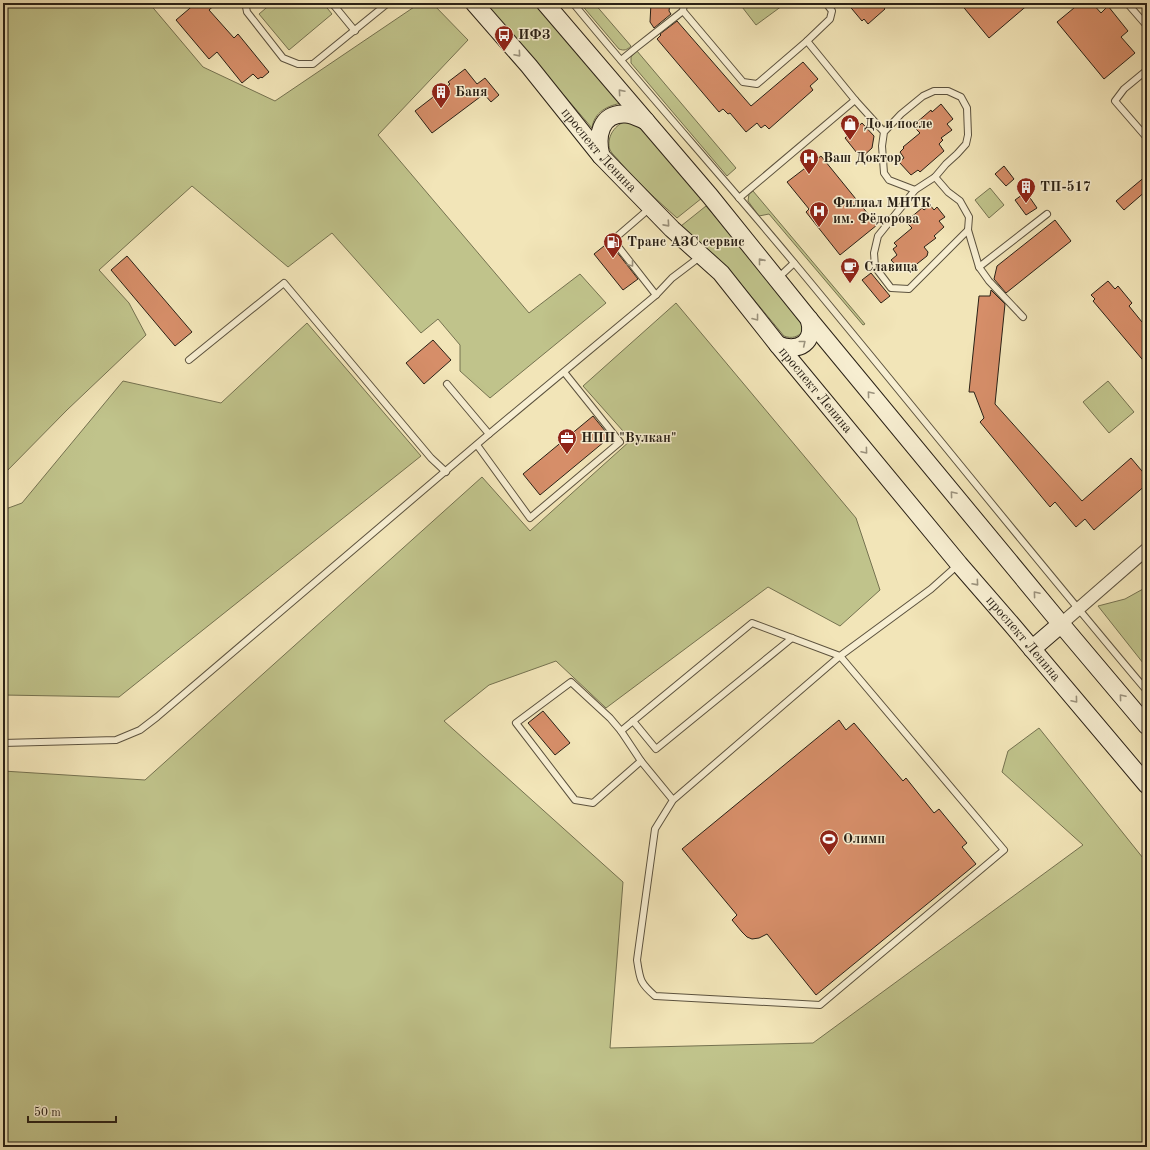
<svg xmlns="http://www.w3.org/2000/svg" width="1150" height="1150" font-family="'Old Standard TT',serif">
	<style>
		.green { fill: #c0c38b; stroke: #757250 }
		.building { fill: #d68e69; stroke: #2a2116 }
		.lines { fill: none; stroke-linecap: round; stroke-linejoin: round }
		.lane-casing { stroke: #5c523e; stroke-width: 8 }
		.street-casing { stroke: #5c523e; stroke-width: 14 }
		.secondary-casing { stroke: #2a2116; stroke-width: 19 }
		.lane { stroke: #f7eed1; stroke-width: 6 }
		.street { stroke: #f7eed1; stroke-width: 12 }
		.secondary { stroke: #f7eed1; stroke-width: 17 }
		.oneway { stroke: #9b927d }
		.labels { text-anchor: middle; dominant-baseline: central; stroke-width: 3; stroke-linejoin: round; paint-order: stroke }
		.poi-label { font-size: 14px; font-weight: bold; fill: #2a2116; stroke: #f7eed1; text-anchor: start }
		.street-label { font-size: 14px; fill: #2a2116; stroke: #f7eed1 }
	</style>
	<rect width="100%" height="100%" fill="#f2e5b8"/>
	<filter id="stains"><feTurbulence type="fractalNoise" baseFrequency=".005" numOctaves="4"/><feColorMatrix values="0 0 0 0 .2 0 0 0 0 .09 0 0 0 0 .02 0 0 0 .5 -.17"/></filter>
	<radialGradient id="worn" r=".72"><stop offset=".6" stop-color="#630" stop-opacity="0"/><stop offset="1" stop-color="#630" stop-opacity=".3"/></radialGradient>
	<g class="green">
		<polygon points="3,3 149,3 203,67 275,101 420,3 432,3 468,40 378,135 529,313 580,274 606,303 490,398 460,371 460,345 438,319 421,333 332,233 288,267 192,186 99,270 129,303 146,335 67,410 3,475"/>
		<polygon points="272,3 323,3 332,14 289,50 259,14"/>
		<path d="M485,3H535L623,103C608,105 594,112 592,128Z"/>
		<path d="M580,3H594L631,46C627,50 624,51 619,49Z"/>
		<polygon points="739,3 786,3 756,25"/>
		<polygon points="637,51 736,168 727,176 631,63 631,57"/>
		<path d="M624,122H636L702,198L677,218C657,200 637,182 620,162C617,158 612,154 610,150C606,138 614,126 624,122Z"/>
		<polygon points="990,188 1004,205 989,218 975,200"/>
		<polygon points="753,191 865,324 863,325 769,214 759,216 748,201 749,194"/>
		<path d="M706,206L804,319L803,331C798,337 792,339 784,336L727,267L681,226Z"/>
		<polygon points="676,303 856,518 880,590 840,626 768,587 606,708 556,661 489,685 444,721 623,882 610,1048 813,1043 1083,845 1002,772 1008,751 1039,728 1147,863 1147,1147 3,1147 3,771 145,780 482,477 530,531 631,440 583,386"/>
		<polygon points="307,323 421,456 119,697 3,695 3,510 22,503 123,381 221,403"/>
		<polygon points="1108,381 1134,412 1109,433 1083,402"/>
		<polygon points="1143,589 1147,596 1147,668 1098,606 1125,599"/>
	</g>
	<g class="building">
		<polygon points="196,3 217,3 209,10 234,38 238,34 269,72 262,78 261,77 258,79 253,74 242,83 217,52 209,59 176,20"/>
		<polygon points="651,3 670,3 669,11 671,14 654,28 650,22"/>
		<polygon points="847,3 880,3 885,9 868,24 864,19 862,21"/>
		<polygon points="960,3 1030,3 989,38"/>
		<polygon points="1080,3 1092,3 1101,13 1108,6 1128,31 1121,37 1135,53 1104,79 1057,22"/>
		<polygon points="677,21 751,106 803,62 818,79 810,86 813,90 769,129 765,125 761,128 757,123 746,132 730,113 728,114 723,109 719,112 657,39 661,35 660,34"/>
		<polygon points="465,69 477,84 485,78 499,95 491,102 484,94 432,133 415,111 450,84 448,82"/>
		<polygon points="941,104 953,119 947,124 952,130 941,138 943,140 939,144 944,151 920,172 918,170 911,175 899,162 904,158 900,152 904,148 903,147 920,133 914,127 917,124 916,123 931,110 932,112"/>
		<polygon points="862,123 874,136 872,148 861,158 845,138"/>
		<polygon points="821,156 877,225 840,255 806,212 809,209 787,182"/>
		<polygon points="1004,166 1014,179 1006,186 995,174"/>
		<polygon points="1147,175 1147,190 1124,210 1116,201"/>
		<polygon points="1026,192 1037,208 1026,215 1015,200"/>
		<polygon points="930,205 934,210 937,207 945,217 939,221 944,227 934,236 936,238 924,247 928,252 927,256 913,267 911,264 902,272 891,260 897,255 893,249 897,246 894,243 912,228 907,223 910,221 909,219 922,208 924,210"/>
		<polygon points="1055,220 1071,241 1006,293 994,279 997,266"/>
		<polygon points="609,242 638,279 623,290 594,254"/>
		<polygon points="127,256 192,332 175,346 111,270"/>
		<polygon points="871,273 890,296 881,303 862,280"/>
		<polygon points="1108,281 1115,289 1118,286 1132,303 1129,306 1142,322 1147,318 1147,365 1093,301 1095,299 1091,295"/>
		<polygon points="991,290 1005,304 995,404 1082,501 1131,458 1147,477 1147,484 1094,530 1085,519 1076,527 1055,502 1050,507 980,422 984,418 974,392 969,392 979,296 990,296"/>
		<polygon points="433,340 451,360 424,384 406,363"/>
		<polygon points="593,416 610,437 540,495 523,474"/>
		<polygon points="543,711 570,743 555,755 528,723"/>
		<polygon points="839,720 846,730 854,723 903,781 906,778 934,813 939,809 967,843 962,847 976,864 816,995 767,934 759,938 752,939 747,937 742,932 732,920 737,915 682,849"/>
	</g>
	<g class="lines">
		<g class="lane-casing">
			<g id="lane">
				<polyline points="247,3 246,7 247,12 283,58 298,64 313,64 388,3"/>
				<polyline points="332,3 355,31"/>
				<path d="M573,3C645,91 722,176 795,264C913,406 1028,550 1147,691"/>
				<polyline points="684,3 683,11 743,82 757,84 807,41 830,19 832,11 826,3"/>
				<polyline points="1127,3 1147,26"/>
				<polyline points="621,60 637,47 683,11"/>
				<polyline points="1147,70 1124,89 1115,101 1147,138"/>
				<polyline points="855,100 884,132 901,114 923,96 934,91 948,91 961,97 967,108 968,135 966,144 957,154 946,164 935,177 915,190 889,180 884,173 882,146 884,132"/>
				<polyline points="935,177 948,192 960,201 969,217 968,230"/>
				<polyline points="915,190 878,236 874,253 875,267 891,288 909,289 968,230 979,267"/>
				<polyline points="739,198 855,100 807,41"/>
				<polyline points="650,208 613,240 656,295"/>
				<polyline points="778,278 794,263"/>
				<polyline points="1023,317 989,281 979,267 1047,214"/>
				<polyline points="189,360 284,283 431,458 446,472"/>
				<polyline points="447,384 489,434"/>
				<polyline points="477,445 530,518 620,442 564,372"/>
				<polyline points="633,721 656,749 792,638"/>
				<polyline points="621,731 610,718 571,682 516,723 575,800 593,803 641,761"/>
				<polyline points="3,743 116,740 140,730 157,717 489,434 656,295 672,278 701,256"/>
				<path d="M673,800L641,761L621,731L752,623L840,656L1004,850L820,1005L655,996C640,983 640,980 637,960L655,829L673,800L840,656L931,589L959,564"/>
			</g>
		</g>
		<g class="street-casing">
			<polyline id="street" points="1061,624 1147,549"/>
		</g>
		<g class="secondary-casing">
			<g id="secondary">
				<path id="s1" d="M474,3L529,66L601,156L672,229L721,273L778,345L959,564L1012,625L1147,785"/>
				<polyline points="545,3 710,196 809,319 1061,624 1147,726"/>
				<path d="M601,156C596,137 600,113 625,114C632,114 639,118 646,121"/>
				<path d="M778,345C799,353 816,342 809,319"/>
				<polyline points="1032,649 1061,624"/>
			</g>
		</g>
		<use href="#lane" class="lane"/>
		<use href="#street" class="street"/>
		<use href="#secondary" class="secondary"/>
	</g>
	<defs><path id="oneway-chevron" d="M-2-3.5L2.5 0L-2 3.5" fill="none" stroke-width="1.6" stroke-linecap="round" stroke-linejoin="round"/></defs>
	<g class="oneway">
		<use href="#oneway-chevron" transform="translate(518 54) rotate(49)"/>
		<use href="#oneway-chevron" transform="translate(621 92) rotate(-131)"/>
		<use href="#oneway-chevron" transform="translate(667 224) rotate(48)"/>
		<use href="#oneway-chevron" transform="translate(761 261) rotate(-129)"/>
		<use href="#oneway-chevron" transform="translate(631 264) rotate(52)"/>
		<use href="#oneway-chevron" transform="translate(756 318) rotate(52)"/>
		<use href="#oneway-chevron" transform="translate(803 343) rotate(-39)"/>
		<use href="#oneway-chevron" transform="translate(870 394) rotate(-130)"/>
		<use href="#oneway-chevron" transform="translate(865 451) rotate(50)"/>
		<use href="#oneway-chevron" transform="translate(953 494) rotate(-130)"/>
		<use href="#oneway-chevron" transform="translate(976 583) rotate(49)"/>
		<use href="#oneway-chevron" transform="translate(1036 594) rotate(-130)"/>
		<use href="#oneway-chevron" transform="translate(1122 697) rotate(-130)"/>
		<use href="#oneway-chevron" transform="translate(1075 700) rotate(50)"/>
	</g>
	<defs>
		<g id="bus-pin" transform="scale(1)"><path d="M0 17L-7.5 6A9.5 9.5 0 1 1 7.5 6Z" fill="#8f2418" stroke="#f7eed1"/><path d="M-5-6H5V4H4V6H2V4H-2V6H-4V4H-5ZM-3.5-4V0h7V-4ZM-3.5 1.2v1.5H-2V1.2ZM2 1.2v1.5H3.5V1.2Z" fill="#fff"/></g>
		<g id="building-pin" transform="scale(1)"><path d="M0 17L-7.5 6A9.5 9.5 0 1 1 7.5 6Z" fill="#8f2418" stroke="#f7eed1"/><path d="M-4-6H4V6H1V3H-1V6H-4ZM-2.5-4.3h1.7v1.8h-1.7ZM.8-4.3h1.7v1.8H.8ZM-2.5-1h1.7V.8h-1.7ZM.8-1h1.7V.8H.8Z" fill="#fff"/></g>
		<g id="shop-pin" transform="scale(1)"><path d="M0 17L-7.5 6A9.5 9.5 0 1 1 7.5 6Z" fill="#8f2418" stroke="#f7eed1"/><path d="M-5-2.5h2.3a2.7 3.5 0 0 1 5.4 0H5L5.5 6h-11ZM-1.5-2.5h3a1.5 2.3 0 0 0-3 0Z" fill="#fff"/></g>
		<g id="hospital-pin" transform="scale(1)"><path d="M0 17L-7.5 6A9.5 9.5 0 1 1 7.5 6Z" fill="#8f2418" stroke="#f7eed1"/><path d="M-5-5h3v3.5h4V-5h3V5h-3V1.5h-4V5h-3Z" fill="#fff"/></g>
		<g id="fuel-pin" transform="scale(1)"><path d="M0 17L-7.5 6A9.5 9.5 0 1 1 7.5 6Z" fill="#8f2418" stroke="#f7eed1"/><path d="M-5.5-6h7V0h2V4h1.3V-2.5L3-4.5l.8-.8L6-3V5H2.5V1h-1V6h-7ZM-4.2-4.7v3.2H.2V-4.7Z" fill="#fff"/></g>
		<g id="cafe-pin" transform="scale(1)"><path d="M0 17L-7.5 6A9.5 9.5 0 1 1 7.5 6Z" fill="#8f2418" stroke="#f7eed1"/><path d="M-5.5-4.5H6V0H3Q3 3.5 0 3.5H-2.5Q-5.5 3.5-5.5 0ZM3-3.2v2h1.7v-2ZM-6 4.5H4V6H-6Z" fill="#fff"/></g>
		<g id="office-pin" transform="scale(1)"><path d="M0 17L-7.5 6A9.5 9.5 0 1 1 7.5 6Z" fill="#8f2418" stroke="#f7eed1"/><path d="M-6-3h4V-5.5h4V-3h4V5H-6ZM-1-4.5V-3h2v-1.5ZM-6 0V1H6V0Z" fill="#fff"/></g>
		<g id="stadium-pin" transform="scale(1)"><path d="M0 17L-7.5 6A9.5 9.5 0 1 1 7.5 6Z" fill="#8f2418" stroke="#f7eed1"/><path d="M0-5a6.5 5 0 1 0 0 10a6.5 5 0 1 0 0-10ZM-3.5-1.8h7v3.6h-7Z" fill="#fff"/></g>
	</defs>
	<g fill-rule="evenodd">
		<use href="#bus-pin" x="504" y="35"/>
		<use href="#building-pin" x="441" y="92"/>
		<use href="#shop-pin" x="850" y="124"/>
		<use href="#hospital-pin" x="809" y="158"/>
		<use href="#building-pin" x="1026" y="187"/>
		<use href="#hospital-pin" x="819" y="211"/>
		<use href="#fuel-pin" x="613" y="242"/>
		<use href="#cafe-pin" x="850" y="267"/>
		<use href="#office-pin" x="567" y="438"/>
		<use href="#stadium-pin" x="829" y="839"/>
	</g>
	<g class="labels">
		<g class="poi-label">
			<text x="518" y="35">ИФЗ</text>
			<text x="455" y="92">Баня</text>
			<text x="864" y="124">До и после</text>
			<text x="823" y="158">Ваш Доктор</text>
			<text x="1040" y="187">ТП-517</text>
			<text x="833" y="203">Филиал МНТК<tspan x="833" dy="16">им. Фёдорова</tspan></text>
			<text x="627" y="242">Транс АЗС сервис</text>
			<text x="864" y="267">Славица</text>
			<text x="581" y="438">НПП "Вулкан"</text>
			<text x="843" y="839">Олимп</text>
		</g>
		<g class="street-label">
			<text stroke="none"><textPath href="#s1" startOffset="193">проспект Ленина</textPath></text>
			<text stroke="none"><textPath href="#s1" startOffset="517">проспект Ленина</textPath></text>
			<text stroke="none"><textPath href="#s1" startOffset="841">проспект Ленина</textPath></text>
		</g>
	</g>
	<rect width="1150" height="1150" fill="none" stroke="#f2e5b8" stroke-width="16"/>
	<rect x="4" y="4" width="1142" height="1142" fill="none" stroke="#2a2116" stroke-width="2"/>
	<rect x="8" y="8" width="1134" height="1134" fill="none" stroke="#2a2116"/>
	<path d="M28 1116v6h88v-6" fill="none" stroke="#2a2116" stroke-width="2"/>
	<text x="34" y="1116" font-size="12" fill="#2a2116" stroke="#f7eed1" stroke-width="3" paint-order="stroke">50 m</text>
	<rect width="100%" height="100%" filter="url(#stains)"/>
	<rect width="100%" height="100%" fill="url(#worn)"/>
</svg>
